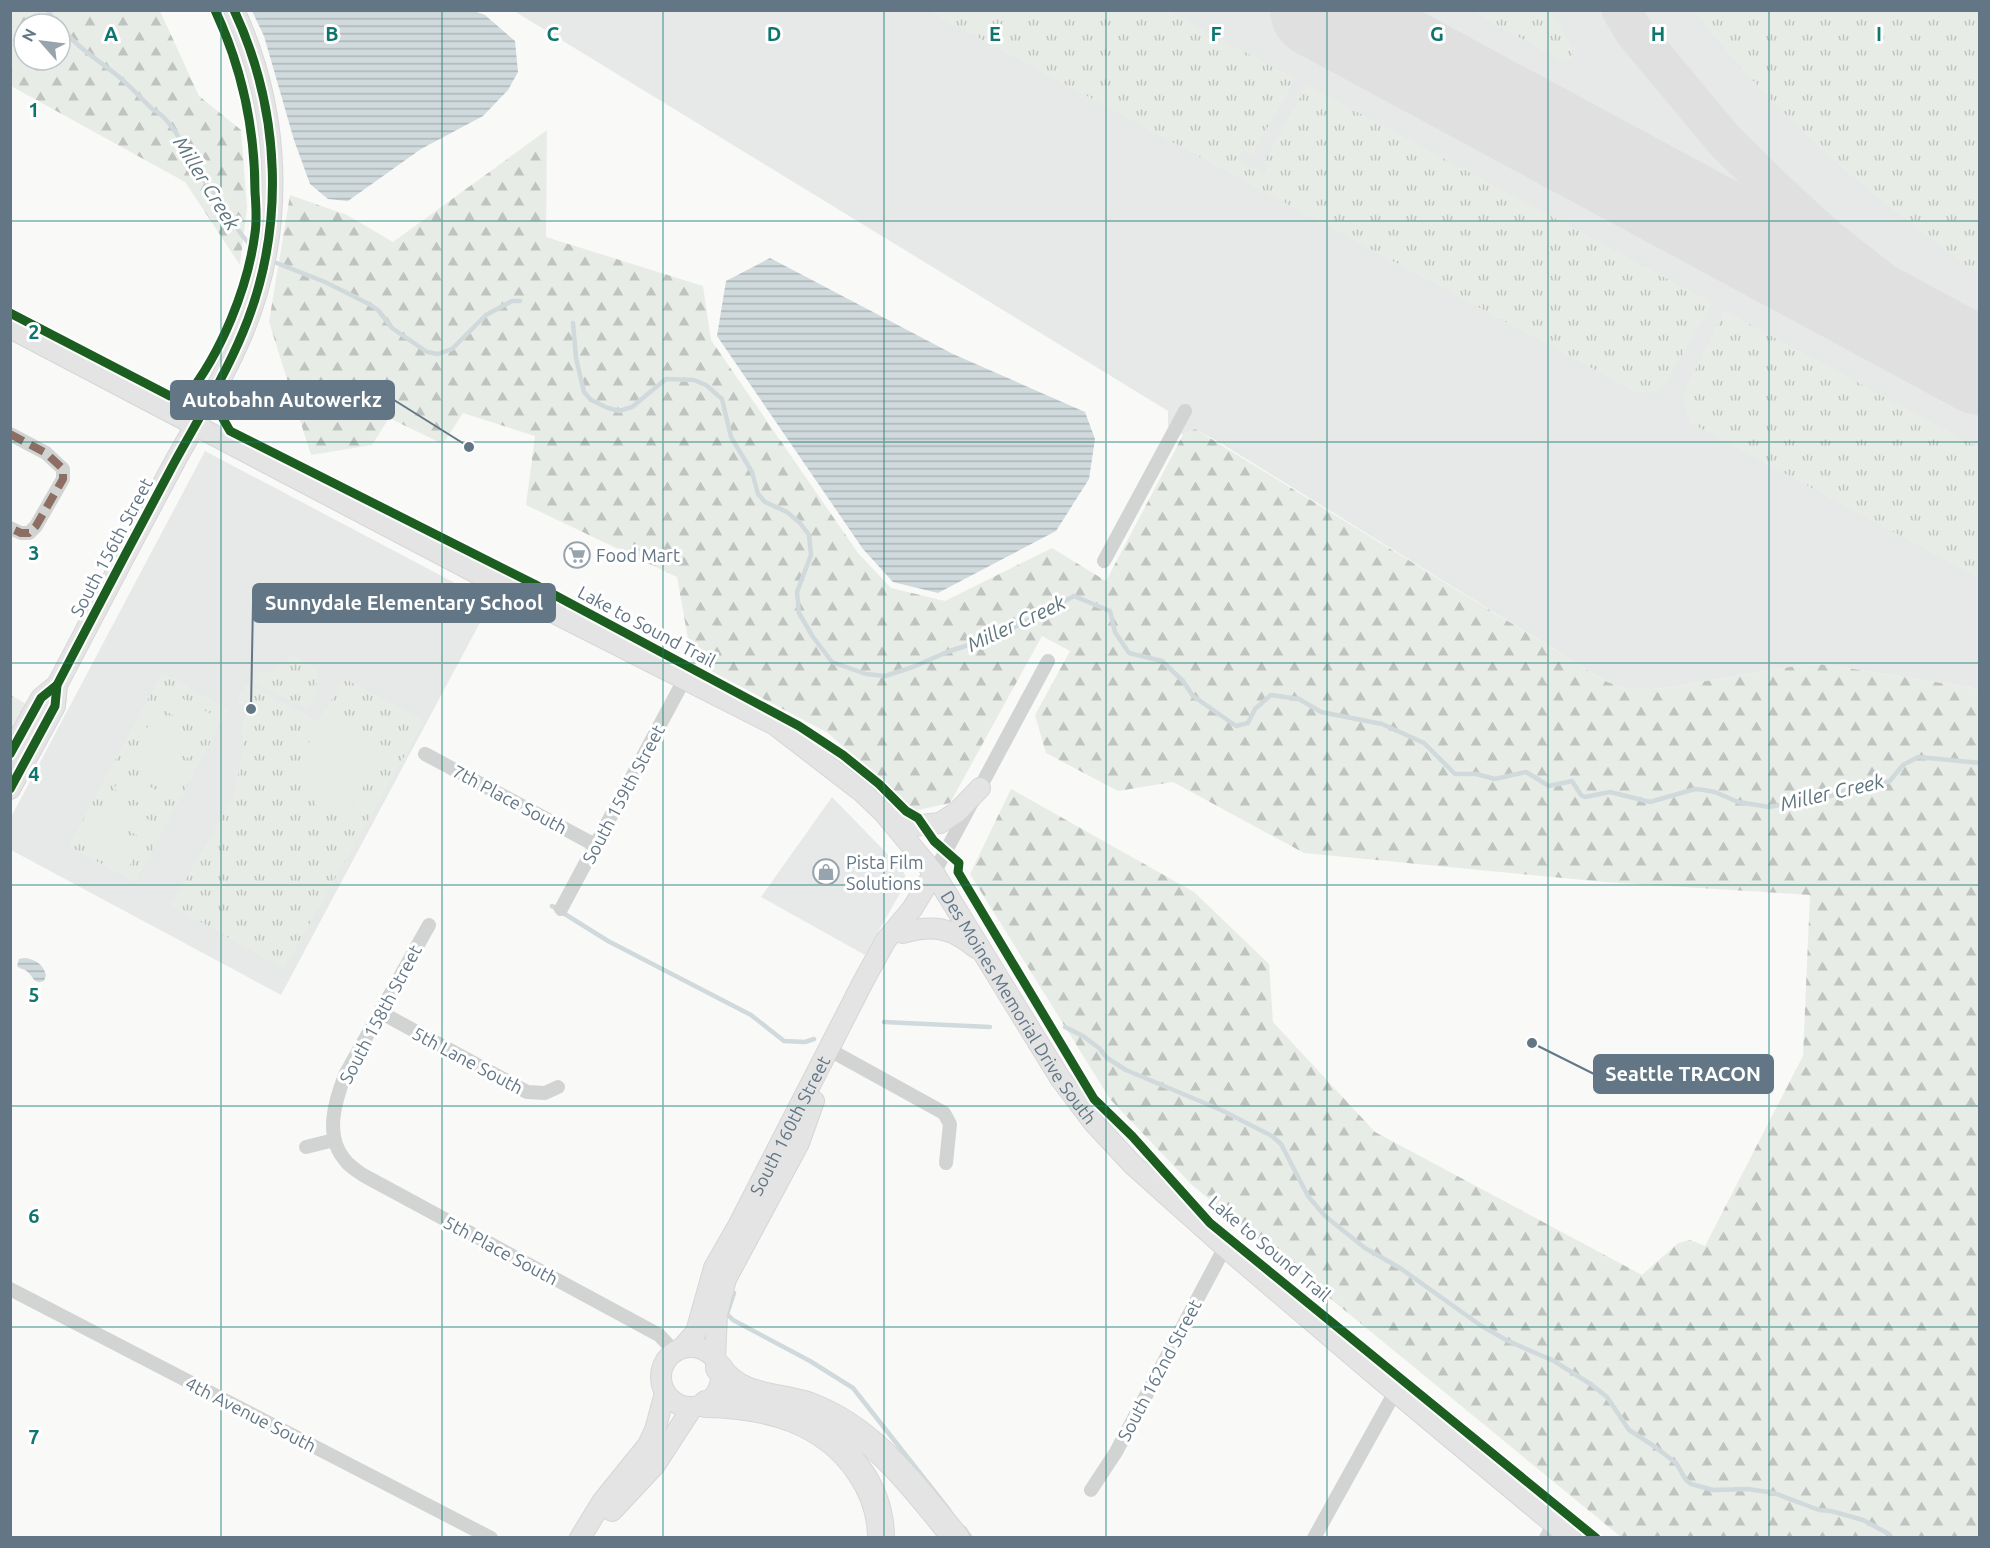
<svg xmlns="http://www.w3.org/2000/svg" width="1990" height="1548" font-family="Ubuntu,sans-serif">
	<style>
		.built { fill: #e7e9e9 }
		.grass { fill: url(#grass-tufts) }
		.forest { fill: url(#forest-firs); fill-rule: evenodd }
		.pitch { fill: #e8ece6 }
		.water { fill: url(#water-rules) }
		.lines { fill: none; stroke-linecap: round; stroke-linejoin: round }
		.stream { stroke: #d0d9db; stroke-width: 4.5 }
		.taxiway { stroke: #e0e0e0; stroke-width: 39 }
		.runway { stroke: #e0e0e0; stroke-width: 96 }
		.secondary-casing { stroke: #d5d6d7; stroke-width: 22 }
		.highway-casing { stroke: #d5d7d7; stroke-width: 28 }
		.street { stroke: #d2d3d3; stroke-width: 14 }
		.secondary { stroke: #e4e4e4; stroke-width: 20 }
		.highway { stroke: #e4e4e4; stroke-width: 26 }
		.quiet { stroke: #8d6e63; stroke-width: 8; stroke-dasharray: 15 8; stroke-linecap: butt }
		.cycleway-casing { stroke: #fff; stroke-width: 13 }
		.cycleway { stroke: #1b5e20; stroke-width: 9 }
		.grid { fill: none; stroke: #0f766e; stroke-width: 1.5; stroke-opacity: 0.55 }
		.labels { text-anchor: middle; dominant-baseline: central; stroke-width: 6; stroke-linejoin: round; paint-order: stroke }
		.street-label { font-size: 18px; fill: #627685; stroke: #fff }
		.poi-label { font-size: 18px; fill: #627685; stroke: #fff; text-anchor: start }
		.water-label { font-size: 20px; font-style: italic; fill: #5e767e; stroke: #fff }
		.grid-label { font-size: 20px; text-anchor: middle; font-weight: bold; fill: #0f766e; stroke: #fff; stroke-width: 6; stroke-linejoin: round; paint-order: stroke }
		.leader { fill: none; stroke: #627685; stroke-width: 2 }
		.callout-dot { fill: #627685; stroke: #fff; stroke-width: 2 }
		.callout { fill: #627685; stroke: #627685; stroke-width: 2 }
		.callout-label { font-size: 20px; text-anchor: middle; font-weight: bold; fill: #fff }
	</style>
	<defs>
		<pattern id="grass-tufts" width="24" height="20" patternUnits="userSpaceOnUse" patternTransform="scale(1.5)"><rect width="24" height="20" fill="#e8ece6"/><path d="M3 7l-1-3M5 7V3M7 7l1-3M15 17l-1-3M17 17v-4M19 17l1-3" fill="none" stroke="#bfc4c0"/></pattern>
		<pattern id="forest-firs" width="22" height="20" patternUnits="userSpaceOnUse" patternTransform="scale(1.5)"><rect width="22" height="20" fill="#e8ece6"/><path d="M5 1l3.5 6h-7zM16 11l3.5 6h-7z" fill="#bfc4c0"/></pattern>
		<pattern id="water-rules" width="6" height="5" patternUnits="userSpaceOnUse" patternTransform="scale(1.5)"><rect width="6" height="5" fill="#d0d9db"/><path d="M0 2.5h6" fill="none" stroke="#acb5b7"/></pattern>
	</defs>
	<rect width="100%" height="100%" fill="#f9f9f8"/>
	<g class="built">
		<polygon points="514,11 1979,11 1979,689 1828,665 1807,664 1665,688 1641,690 1624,688 1607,682 1222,444 1195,429 1183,435 1174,430 1168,426 1168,411"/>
		<polygon points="205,451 491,602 281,995 11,850 11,817"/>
		<polygon points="832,797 903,870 907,881 865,955 761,897"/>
	</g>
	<g class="grass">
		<polygon points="929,11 1168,11 1295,79 1252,155 1243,149 1237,160 1265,174 1269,165 1264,162 1307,85 1712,303 1664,386 1651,392 1638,393"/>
		<polygon points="1473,11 1549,11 1571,45 1573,55 1571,59 1566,61 1558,59"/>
		<path d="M1695,11H1979V274C1962,263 1945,249 1928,236C1841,172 1760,97 1695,11Z"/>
		<polygon points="1725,311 1979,448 1979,578 1691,423 1685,407 1683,394"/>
		<polygon points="293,656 317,669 316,693 308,708 253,683 260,670 271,673"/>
		<polygon points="162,673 228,709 135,882 69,846"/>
		<polygon points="345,679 424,721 284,969 171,905 233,798 244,749 242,725 249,709 237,700 247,684 318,721"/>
		<polygon points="11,695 28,705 11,737"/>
	</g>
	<g class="forest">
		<path d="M11,10L160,11L199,96L241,130L247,207L240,265L185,182L11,86ZM24,24H60V60H24Z"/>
		<path d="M547,130L546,237L703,286L711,340L858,553L891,588L945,601L1052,548L1106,581L1183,435L1195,429L1607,682C1627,689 1644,690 1665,688L1807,664L1828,665L1979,689V1537H1621L1192,1185L1110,1099L970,874L1011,789L1194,892L1269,964L1273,1022L1375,1132L1642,1275L1678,1243L1690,1240L1705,1246L1803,1056L1810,895L1605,882L1304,853L1173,782L1118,791L1046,753L1035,715L1070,651L1042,636L950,803L913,811L828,733L692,661L677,577L526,505L535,436L463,413L443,444L389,418L372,445L311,455L269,322L290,195L347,215L393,242Z"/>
	</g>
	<g class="pitch">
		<polygon points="167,690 211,714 202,731 158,707"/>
		<polygon points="327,715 384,746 351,810 317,806 298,776 304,750"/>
		<polygon points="153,717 197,740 188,758 144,734"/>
		<polygon points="138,745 183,768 173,786 129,762"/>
		<polygon points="123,772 167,796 158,813 114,789"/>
		<polygon points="109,798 153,822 144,839 99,815"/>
		<polygon points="95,826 138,850 129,867 85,843"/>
	</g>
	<g class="water">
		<polygon points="252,11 474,11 485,15 515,41 518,72 508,90 483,116 421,149 348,201 328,199 310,184 294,140 264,36"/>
		<polygon points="770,258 953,354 1085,412 1095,439 1089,479 1056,531 938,593 893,582 863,549 717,336 726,281"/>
		<path d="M24,958C35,959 43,964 46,975L44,981C32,985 34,975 25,970C22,969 19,968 17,966L19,959Z"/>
	</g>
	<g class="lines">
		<g class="stream">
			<polyline points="47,10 58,24"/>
			<path d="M60,27C77,47 98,60 118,76C130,86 141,98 152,109C172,117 189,157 201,176C206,184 213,190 218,198C231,217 240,238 259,253"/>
			<polyline points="269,260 325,282 369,304 378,310 392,328 427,352 438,354 452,349 486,315 512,301 520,301"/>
			<polyline points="573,323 576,358 584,392 591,400 608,408 619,411 632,407 666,379 694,380 706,385 722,399 731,437 752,472 758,494 765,502 787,512 800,523 809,535 811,555 797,592 799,613 813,637 832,662 866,674 885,676 913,667 947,652 999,635 1074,596 1110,611 1115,632 1129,653 1162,661 1183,681 1193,696 1236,726 1248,723 1255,709 1271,695 1299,699 1321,712 1382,724 1424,743 1455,774 1476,774 1495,779 1526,772 1549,786 1572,781 1581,795 1585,797 1610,792 1650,802 1695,789 1704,790 1715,792 1738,802 1769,807 1826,797 1840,793 1864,781 1889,782 1903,765 1918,757 1980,763"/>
			<polyline points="552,906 608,941 751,1015 784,1041 805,1042 814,1039"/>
			<polyline points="884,1022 990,1027"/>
			<polyline points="1065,1027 1083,1036 1099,1048 1107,1058 1126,1070 1221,1110 1272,1136 1281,1144 1308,1196 1325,1216 1365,1248 1400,1268 1480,1325 1508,1341 1554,1361 1592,1385 1607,1397 1629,1430 1654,1446 1676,1463 1686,1480 1691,1484 1713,1490 1748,1489 1774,1493 1819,1510 1831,1511 1863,1520 1889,1534 1892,1538"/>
			<polyline points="734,1293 727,1314 733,1320 810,1361 853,1388 949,1510"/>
			<polyline points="964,1528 971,1538"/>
		</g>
		<g class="taxiway">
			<polyline points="1349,10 1421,66"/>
			<polyline points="1621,10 1634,32 1725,141 1775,190 1826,237 1980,358"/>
		</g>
		<polyline class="runway" points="1318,10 1980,367"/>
		<g class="secondary-casing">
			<g id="secondary">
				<path id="s1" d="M10,328L499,585L775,725L862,792L883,812L934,873L1060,1078L1093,1122L1133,1165L1225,1247L1375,1375L1571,1538"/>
				<polyline points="10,754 41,698 57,685"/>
				<path d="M10,789L55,706L57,685C95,612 134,538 173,465C197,421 224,378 243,332C286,229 281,111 234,10"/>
				<polyline points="888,815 912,826 940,823 957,812 980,788"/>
				<path d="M903,933C934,924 952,928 976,948"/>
				<circle cx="691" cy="1377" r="30"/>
				<path id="s2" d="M682,1348L696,1332L714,1268L738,1226L864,980L886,940L912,909L934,873"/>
				<polyline points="715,1359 717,1314 726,1279 799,1143 814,1101"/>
				<polyline points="612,1511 655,1465 692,1408"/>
				<polyline points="580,1538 602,1502 648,1445 655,1430 665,1393"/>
			</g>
		</g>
		<g class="highway-casing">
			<g id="highway">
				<path d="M719,1368C739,1399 778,1395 810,1406C874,1430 914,1487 956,1538"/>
				<path d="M706,1404C765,1405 825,1419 860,1472C873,1491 881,1514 881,1538"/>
			</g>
		</g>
		<g class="street">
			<polyline points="10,434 46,453 63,469 63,479 36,526 29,533 21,533 10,528"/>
			<polyline points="1104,561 1185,411"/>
			<polyline points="425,754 595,845"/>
			<polyline points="934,873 1048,661"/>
			<polyline points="561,909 684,680"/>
			<path d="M429,925L345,1075C335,1101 324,1136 345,1160C349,1166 357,1171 363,1175L659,1335L675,1352"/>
			<polyline points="380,1012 527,1092 545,1093 558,1087"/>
			<polyline points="837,1054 944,1113 950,1124 946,1163"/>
			<polyline points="306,1147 334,1140"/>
			<polyline points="10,1289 491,1538"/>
			<polyline points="1091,1490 1116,1452 1225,1247"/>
			<polyline points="1314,1538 1395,1392"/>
			<polyline points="1546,1538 1554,1523"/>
		</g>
		<use href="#secondary" class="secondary"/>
		<use href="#highway" class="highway"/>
		<polyline class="quiet" points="10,434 46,453 63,469 63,479 36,526 29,533 21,533 10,528"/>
		<g class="cycleway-casing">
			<g id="cycleway">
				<polyline points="10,313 170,396 187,396"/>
				<polyline points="187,396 222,417 230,431 534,584 799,726 843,755 879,784 906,811 918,818 934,841 959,863 958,872 1094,1099 1132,1136 1210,1223 1596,1538"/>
				<path d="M187,396C221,353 248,288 255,233C257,220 256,205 255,192C255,128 242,68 215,10"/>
				<polyline points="10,754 41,698 57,685"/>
				<path d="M10,789L55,706L57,685C95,612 134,538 173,465C197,421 224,378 243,332C286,229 281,111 234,10"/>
			</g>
		</g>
		<use href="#cycleway" class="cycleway"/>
	</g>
	<path class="grid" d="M221,10V1538M442,10V1538M663,10V1538M884,10V1538M1106,10V1538M1327,10V1538M1548,10V1538M1769,10V1538M10,221H1980M10,442H1980M10,663H1980M10,885H1980M10,1106H1980M10,1327H1980"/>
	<defs>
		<g id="supermarket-ring" transform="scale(1.35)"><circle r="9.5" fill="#fff" stroke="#97a4ad" stroke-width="1.5"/><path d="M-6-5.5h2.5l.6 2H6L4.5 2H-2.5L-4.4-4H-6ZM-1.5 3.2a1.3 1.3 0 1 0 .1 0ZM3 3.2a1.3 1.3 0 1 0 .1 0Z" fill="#97a4ad"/></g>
		<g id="shop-ring" transform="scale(1.35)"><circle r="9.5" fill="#fff" stroke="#97a4ad" stroke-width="1.5"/><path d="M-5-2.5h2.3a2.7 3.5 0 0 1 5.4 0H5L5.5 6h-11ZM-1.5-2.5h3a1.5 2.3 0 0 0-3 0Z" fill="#97a4ad"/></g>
	</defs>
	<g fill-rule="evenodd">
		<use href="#supermarket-ring" x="577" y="555"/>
		<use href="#shop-ring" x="826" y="872"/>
	</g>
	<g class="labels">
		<g class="street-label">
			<text transform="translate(111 547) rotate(-62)">South 156th Street</text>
			<text transform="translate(647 626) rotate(28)">Lake to Sound Trail</text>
			<text transform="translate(623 794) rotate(-62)">South 159th Street</text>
			<text transform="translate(510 799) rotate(28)">7th Place South</text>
			<text stroke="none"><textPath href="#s1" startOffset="1239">Des Moines Memorial Drive South</textPath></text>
			<text transform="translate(380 1014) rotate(-62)">South 158th Street</text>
			<text transform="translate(468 1060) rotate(28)">5th Lane South</text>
			<text stroke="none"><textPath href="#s2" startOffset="249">South 160th Street</textPath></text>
			<text transform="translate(1270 1248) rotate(40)">Lake to Sound Trail</text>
			<text transform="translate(501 1250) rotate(28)">5th Place South</text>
			<text transform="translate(1159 1370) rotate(-62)">South 162nd Street</text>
			<text transform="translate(251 1414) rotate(27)">4th Avenue South</text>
		</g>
		<g class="poi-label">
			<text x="596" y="555">Food Mart</text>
			<text x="846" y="862">Pista Film<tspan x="846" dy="21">Solutions</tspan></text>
		</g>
		<g class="water-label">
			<text transform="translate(207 183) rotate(58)">Miller Creek</text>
			<text transform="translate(1016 623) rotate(-25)">Miller Creek</text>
			<text transform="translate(1832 792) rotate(-13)">Miller Creek</text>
		</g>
	</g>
	<g class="grid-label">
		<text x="111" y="41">A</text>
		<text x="332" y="41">B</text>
		<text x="553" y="41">C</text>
		<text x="774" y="41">D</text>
		<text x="995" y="41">E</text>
		<text x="1216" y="41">F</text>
		<text x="1437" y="41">G</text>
		<text x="1658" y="41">H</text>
		<text x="1879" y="41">I</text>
		<text x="34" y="117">1</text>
		<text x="34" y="339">2</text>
		<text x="34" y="560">3</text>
		<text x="34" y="781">4</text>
		<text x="34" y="1002">5</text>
		<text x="34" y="1223">6</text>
		<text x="34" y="1444">7</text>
	</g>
	<path class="leader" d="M469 447L394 400M251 709L253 603M1532 1043L1594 1074"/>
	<g class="callout-dot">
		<circle cx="469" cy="447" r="6"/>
		<circle cx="251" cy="709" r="6"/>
		<circle cx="1532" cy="1043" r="6"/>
	</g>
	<g class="callout">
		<rect x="171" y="381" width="223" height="38" rx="6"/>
		<rect x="253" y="584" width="302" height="38" rx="6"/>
		<rect x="1594" y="1055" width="179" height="38" rx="6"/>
	</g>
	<g class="callout-label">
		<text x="282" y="407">Autobahn Autowerkz</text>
		<text x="404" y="610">Sunnydale Elementary School</text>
		<text x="1683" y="1081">Seattle TRACON</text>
	</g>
	<rect width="1990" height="1548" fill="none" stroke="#627685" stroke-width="24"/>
	<g transform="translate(42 42) rotate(298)"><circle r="28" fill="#ffffff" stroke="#c0c8ce" stroke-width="1.5"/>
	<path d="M0-4.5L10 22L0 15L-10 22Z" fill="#97a4ad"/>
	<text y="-9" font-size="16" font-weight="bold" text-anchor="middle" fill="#627685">N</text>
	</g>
</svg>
